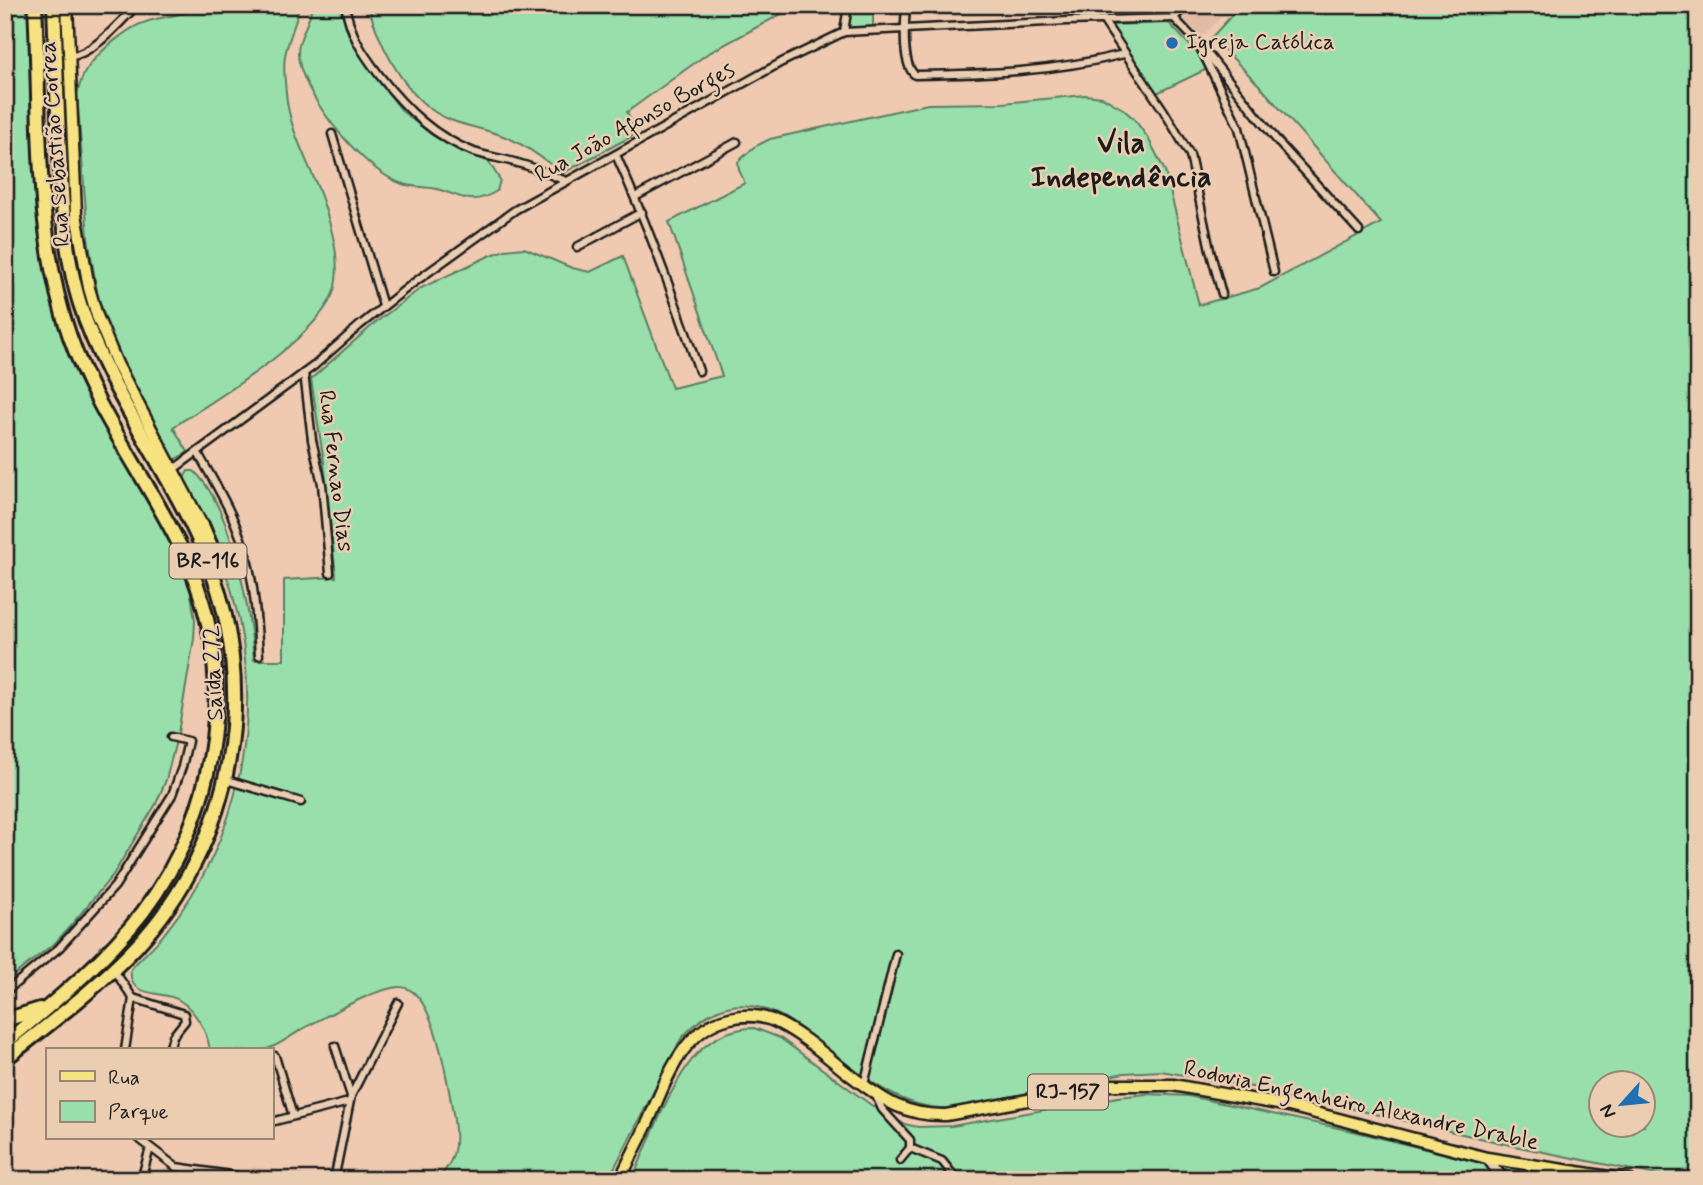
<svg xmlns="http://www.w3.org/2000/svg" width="1703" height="1185" font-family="Mynerve,sans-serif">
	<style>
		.built { fill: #e2bba4 }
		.green { fill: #99dfac; stroke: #5a7e64; stroke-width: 2; fill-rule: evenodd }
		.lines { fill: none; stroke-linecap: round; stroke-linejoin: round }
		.street-casing { stroke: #1c1c1c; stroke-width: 11 }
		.secondary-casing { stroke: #1c1c1c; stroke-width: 14 }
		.primary-casing { stroke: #1c1c1c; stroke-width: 15 }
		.highway-casing { stroke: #1c1c1c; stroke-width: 18 }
		.street { stroke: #ebceb2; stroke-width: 6 }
		.secondary { stroke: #ebceb2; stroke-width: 9 }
		.primary { stroke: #f7e281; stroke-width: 10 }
		.highway { stroke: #f7e281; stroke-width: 12 }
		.poi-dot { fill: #1f6fb2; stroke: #ebceb2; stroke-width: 2.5 }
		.labels { text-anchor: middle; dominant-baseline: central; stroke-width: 5; stroke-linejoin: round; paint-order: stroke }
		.shield { fill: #ebceb2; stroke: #5a5149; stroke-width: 2 }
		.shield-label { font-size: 21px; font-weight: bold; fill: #1c1c1c }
		.poi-label { font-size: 23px; fill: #1c1c1c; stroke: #ebceb2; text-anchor: start }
		.street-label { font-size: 23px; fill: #1c1c1c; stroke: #ebceb2 }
		.district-label { font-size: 30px; font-weight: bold; fill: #1c1c1c; stroke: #ebceb2 }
	</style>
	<rect width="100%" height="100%" fill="#efcab0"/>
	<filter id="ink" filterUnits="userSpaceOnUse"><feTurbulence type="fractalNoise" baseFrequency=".0143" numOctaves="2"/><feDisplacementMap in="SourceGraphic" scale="14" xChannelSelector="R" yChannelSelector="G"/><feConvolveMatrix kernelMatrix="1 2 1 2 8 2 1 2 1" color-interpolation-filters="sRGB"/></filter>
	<g filter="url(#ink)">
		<g class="built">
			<polygon points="1190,5 1209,5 1221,17 1203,36 1181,19"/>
			<polygon points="252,1167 330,1178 330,1180 249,1180"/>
		</g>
		<g class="green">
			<polygon points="5,5 29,5 61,327 79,380 100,420 147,490 188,575 195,620 194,639 178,733 166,780 156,804 113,875 73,923 56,942 5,982"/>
			<path d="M203,5H299C297,23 288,39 285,56C283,68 285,82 286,93C289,131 310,164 322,199C331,226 341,257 335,287C324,335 215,400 173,427L188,452L172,461L121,365L98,297L88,238L77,94C80,85 81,77 87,69C97,53 128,27 146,22C166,15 185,16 203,5Z"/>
			<path d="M312,5H341L346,28L354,46L368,67L403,112L432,135L489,162L500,180L497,191C470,207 463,196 437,189C424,186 411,188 400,183C362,168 308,102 299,62C294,40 310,26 312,5Z"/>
			<path d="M368,5H798L707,54L627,112L636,134L563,173C544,160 525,144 503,136C481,127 452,125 432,110C401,88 378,41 368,5Z"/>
			<polygon points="873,5 873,27 848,28 850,6"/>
			<path d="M1241,5H1698V1180H1684L1652,1174L1519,1147L1275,1091L1161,1071L1124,1073L955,1108C887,1113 838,1051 785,1018C743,995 711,1004 681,1039L608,1180H435C460,1161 457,1135 452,1107C447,1082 434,985 399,987C373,989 329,1015 306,1027C293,1034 278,1047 264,1050C250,1054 225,1050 210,1050C207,1031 196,1011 179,1000C162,990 127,999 131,969C141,957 154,947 164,934C242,838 266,711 232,592C221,555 203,520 187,484L184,478L188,471H194C232,507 250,609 254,660H284V580L336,577L324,463L311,379L375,323L421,288L489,256L505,250L524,248L572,268L590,272L623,256L672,388L722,376L669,222L745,183L739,170L738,162L754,147L770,139L928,104L1003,103L1085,95L1102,97L1123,109L1134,119L1148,138L1165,171L1199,305L1260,288L1381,223L1258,84L1212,37ZM1602,1084H1644V1126H1602Z"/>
			<polygon points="1169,23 1200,56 1207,69 1157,93 1109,25"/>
			<path d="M754,1028L780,1038L882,1113L904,1124L918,1127L952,1126L1118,1097L1147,1094L1188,1096L1357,1132L1485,1164L1496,1180H632C648,1144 675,1071 704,1047C718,1035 736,1028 754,1028Z"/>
			<polygon points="1508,1167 1562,1180 1514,1180 1505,1171"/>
		</g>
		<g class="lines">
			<g class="street-casing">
				<g id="street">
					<path d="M345,5C351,36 361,51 380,76C406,109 434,137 474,152C489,157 506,159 521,164C536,168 551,175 566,181"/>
					<path d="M906,5C905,22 901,64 915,75C988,74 1053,72 1124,54"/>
					<polyline points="1174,18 1198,43 1239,128 1274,272"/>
					<polyline points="1103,20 1164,111 1190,155 1210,250 1222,294"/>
					<polyline points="844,32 848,5"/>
					<polyline points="1206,52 1279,143 1359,231"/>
					<path d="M69,57C95,53 119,23 137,5"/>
					<polyline points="332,134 383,306"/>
					<path d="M616,155C648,225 674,297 699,371"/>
					<polyline points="635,197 737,142"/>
					<polyline points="577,247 642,212"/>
					<polyline points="304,373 312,440 322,484 330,573"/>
					<path d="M198,453C211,477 226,500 236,526C254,567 256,611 259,655"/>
					<polyline points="174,469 315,365 359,326 412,284 515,210 782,62 844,32 1067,21 1174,18 1186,5"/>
					<polyline points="230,781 301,802"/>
					<polyline points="113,969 133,998 184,1014 185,1021 173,1036 169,1050"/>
					<polyline points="5,992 59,948 115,886 172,795 182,767 188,741 171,737"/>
					<polyline points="335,1046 351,1096"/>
					<polyline points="125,1050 133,998"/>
					<polyline points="275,1056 293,1116"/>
					<polyline points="864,1085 896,954"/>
					<polyline points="875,1094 882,1109 910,1140 910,1148 900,1160"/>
					<polyline points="271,1122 349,1102"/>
					<polyline points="138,1138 176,1167 237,1176 245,1180"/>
					<polyline points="910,1148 942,1161 957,1180"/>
					<polyline points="141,1180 150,1148"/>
					<polyline points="334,1180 351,1096 398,1003"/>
				</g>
			</g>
			<g class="secondary-casing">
				<polyline id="secondary" points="1487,1158 1504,1180"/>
			</g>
			<g class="primary-casing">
				<g id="primary">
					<polyline points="67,5 76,214 89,288 97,316 117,364 202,525"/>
					<path d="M620,1180C629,1160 639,1141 648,1122C666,1082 681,1029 730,1018C743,1015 758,1015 772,1020C800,1032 826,1056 850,1075C882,1099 903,1116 946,1115L1110,1085H1173L1289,1106L1487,1158L1629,1180"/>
				</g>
			</g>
			<g class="highway-casing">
				<g id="highway">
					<polyline points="202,525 213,551"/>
					<polyline points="5,1020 40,1009"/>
					<path d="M5,1043C53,1003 104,962 143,912C220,810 240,668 183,552C148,479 97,414 70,337C33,232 41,115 35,5"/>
					<path d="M5,1059C49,1024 96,989 135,948C235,842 262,685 204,552C168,467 109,394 80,304C65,256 62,204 60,153C57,104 56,54 54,5"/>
				</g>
			</g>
			<use href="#street" class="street"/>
			<use href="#secondary" class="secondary"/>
			<use href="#primary" class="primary"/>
			<use href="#highway" class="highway"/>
		</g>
	</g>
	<circle class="poi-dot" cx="1172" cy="43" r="7"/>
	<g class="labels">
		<g class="shield">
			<rect x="169.5" y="543.5" width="77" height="35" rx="5"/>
			<rect x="1028" y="1074.5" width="80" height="35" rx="5"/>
		</g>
		<g class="shield-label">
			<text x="208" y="561">BR-116</text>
			<text x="1068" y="1092">RJ-157</text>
		</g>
		<g class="poi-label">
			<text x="1186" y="43">Igreja Católica</text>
		</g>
		<g class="street-label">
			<text transform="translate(635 123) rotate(-29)">Rua João Afonso Borges</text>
			<text transform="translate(56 144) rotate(-94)">Rua Sebastião Correa</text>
			<text transform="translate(335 471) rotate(83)">Rua Fernao Dias</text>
			<text transform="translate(214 673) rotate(-93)">Saída 272</text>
			<text transform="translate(1361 1106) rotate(12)">Rodovia Engenheiro Alexandre Drable</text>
		</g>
		<g class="district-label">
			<text x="1121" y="143">Vila<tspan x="1121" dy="34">Independência</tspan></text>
		</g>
	</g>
	<rect width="1703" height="1185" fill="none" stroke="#ebceb2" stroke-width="28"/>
	<rect x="14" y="14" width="1675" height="1157" fill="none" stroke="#1c1c1c" stroke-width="2.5" filter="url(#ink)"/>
	<rect x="46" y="1048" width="228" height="91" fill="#ebceb2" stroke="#988776" stroke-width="2"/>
	<rect x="60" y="1071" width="35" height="10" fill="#f7e281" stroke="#988776" stroke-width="2"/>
	<text x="108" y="1084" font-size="21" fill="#1c1c1c">Rua</text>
	<rect x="60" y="1101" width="35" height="21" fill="#99dfac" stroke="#988776" stroke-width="2"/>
	<text x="108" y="1118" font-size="21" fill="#1c1c1c">Parque</text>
	<g transform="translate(1622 1104) rotate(243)"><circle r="33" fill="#ebceb2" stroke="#988776" stroke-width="2"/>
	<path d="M0-5L12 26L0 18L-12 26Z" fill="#1f6fb2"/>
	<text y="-10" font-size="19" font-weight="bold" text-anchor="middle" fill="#1c1c1c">N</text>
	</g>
</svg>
